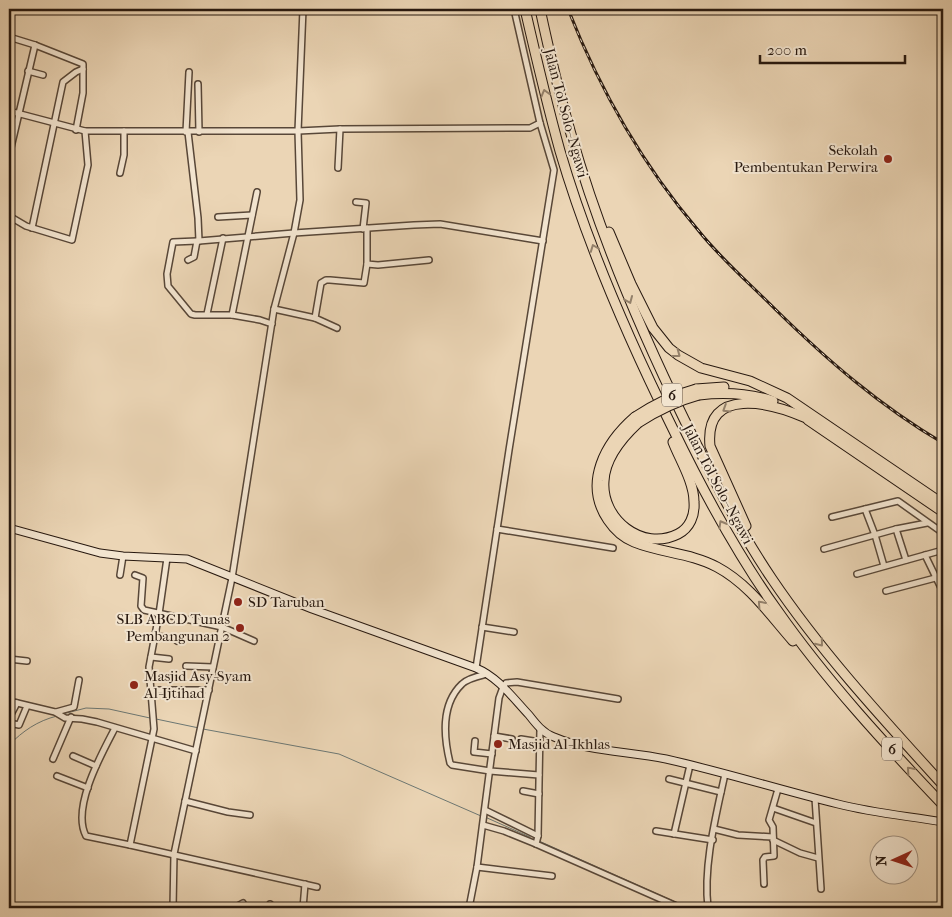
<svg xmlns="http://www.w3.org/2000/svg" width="952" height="917" font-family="'IM FELL French Canon',serif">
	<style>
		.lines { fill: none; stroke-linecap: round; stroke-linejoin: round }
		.stream { stroke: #6c7773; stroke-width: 1 }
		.minor-casing { stroke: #584738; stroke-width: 8 }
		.secondary-casing { stroke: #27180f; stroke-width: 9 }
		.motorway-casing { stroke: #27180f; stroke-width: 11 }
		.minor { stroke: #f2e4cf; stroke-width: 5 }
		.secondary { stroke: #f2e4cf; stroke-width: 7 }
		.motorway { stroke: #ebd5b5; stroke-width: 9 }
		.rail-casing { stroke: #27180f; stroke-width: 3 }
		.rail { stroke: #f2e4cf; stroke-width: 1; stroke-dasharray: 4; stroke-linecap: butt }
		.motorway-bridge-casing { stroke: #27180f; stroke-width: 11; stroke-linecap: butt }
		.motorway-bridge { stroke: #ebd5b5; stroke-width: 9 }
		.oneway { stroke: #93806a }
		.poi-dot { fill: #8f2418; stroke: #f2e4cf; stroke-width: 2 }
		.labels { text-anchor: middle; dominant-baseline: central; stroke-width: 4; stroke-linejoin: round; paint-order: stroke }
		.shield { fill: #f2e4cf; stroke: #645549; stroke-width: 1 }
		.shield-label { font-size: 14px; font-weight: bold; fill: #27180f }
		.street-label { font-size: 15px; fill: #27180f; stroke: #f2e4cf }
		.poi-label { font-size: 15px; fill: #27180f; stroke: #f2e4cf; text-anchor: start }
	</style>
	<rect width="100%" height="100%" fill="#ebd5b5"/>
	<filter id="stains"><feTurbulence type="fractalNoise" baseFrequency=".004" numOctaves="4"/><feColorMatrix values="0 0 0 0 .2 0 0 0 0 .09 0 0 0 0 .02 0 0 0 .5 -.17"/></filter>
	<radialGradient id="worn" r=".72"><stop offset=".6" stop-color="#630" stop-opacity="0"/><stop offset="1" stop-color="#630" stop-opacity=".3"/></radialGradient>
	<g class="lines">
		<g class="stream">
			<polyline points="63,714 86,708 109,709 150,718"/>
			<polyline points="156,719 199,728"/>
			<polyline points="203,729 339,754 481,816"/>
			<path d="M9,745C23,731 37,721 57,716"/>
			<polyline points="485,817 530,837"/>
			<polyline points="539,841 689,908"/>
		</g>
		<g class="minor-casing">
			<g id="minor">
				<polyline points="9,37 35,45 83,64 83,93 76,130"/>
				<polyline points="28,71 43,75"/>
				<polyline points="198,84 199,132"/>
				<polyline points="9,111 85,131 298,131 340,129 530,128 540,123"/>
				<polyline points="186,132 189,72"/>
				<polyline points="9,156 35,45"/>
				<polyline points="338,168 340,129"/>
				<polyline points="120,173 124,155 124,131"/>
				<polyline points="356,202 366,203 363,229"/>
				<polyline points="9,216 26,226 72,240 88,165 85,131"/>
				<polyline points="218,217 252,215"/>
				<polyline points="32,228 63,82 76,72 83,69"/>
				<polyline points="367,228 367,264 378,265 429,260"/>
				<polyline points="197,241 173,242 167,274 168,286 191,314 195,315 232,315 260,320 272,324"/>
				<polyline points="199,241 294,233 414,225 440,224 543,241"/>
				<polyline points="188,260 194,257 197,241 199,241 198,218 188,132"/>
				<polyline points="274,309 315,318"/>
				<polyline points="207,314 223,238"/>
				<polyline points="232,315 257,192"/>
				<polyline points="337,328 315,318 321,283 326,280 330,280 364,283 367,264"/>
				<polyline points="865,509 875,535 884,566"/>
				<polyline points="832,517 898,501 943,533"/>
				<polyline points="497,529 613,548"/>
				<polyline points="896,529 906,560"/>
				<polyline points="824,549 896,529 927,523"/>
				<polyline points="925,555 943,592"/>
				<polyline points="167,558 159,614 149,667 154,729 130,845 317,887"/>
				<polyline points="857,574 943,550"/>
				<polyline points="120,575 123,556"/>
				<polyline points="135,575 143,578 141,606 144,610 222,627 254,641"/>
				<polyline points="886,591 943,576"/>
				<polyline points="482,627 514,632"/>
				<polyline points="155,636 174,638 177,641"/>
				<polyline points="151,657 169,659"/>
				<polyline points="9,659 27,661"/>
				<polyline points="186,666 213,667"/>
				<polyline points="476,668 509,450 554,170 540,123 514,9"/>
				<path d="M487,674C479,676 468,678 462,684C440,705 444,738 450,763L452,765L490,771L539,775"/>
				<polyline points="151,690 209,690"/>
				<polyline points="9,701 55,712 65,718 82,719 97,722 196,751"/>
				<polyline points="56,712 74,707 79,680"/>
				<polyline points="9,723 19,725 27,706"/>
				<polyline points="9,724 9,718 17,703"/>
				<path d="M115,728C102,753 71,808 86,836L130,845"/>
				<polyline points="494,736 512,739"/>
				<polyline points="521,739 540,742"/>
				<polyline points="475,741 474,752 492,754"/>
				<polyline points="73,756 96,766"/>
				<polyline points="53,759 71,717"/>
				<polyline points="57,776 88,788"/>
				<polyline points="669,779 721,792"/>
				<polyline points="523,791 539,794"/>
				<polyline points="815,798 821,889"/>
				<polyline points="185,801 228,812 250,815"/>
				<polyline points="773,808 816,823"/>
				<polyline points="485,810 538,836"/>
				<polyline points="483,825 504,831 536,844 681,908"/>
				<polyline points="714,829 738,835 773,837"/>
				<polyline points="656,831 713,840"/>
				<polyline points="674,834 690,765"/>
				<polyline points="773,840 800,853 818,858"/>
				<polyline points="536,844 538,836 540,729"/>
				<polyline points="477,867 552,876"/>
				<polyline points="764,884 763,860 765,857 774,856 773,827 769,820 778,789"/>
				<polyline points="173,908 174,854 232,578 274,309 294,233 300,200 298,131 303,9"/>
				<polyline points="234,908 243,903"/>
				<polyline points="269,908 270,904"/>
				<polyline points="303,908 305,884"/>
				<polyline points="469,908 477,867 499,698 503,687 506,683 517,682 618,699"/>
				<path d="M708,908C703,865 716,816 725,774"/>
			</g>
		</g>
		<g class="secondary-casing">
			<path id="secondary" d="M9,528L100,553L123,556L187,559L312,609L476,668C498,677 513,698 529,715C536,724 543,733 554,737C589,752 629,751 666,759C724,772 781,790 838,804C873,813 908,816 943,822"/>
		</g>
		<g class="motorway-casing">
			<g id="motorway">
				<path d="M525,9C536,57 547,104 560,151C588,247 628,338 672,427C703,491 736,553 777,610C826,680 885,744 943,805"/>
				<path d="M540,9C549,51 559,93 571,134C599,233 639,327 684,419C711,474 738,529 772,579C822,653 883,719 943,785"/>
				<polyline points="609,232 631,284 653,328 669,348 678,355 701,368 750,381 787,398 943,504"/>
				<polyline points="696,389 724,387"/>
				<path d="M699,395C725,392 748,393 773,401"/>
				<path d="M635,417C605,443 583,483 608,520C614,529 624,538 634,542C661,553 691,553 717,567C749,584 770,615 793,641"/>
				<polyline points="808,420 943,512"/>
				<path d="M638,423C623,437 605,458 604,481C601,519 642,552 678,534C690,528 695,515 694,502C694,482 680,460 673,442"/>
				<path d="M746,526L710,446C704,385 772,403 806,418"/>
			</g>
		</g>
		<use href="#minor" class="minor"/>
		<use href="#secondary" class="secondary"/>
		<use href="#motorway" class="motorway"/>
		<g class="rail-casing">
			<path id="rail" d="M568,9C600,90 642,164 698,230C721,259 749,283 775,309C827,360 880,406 943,443"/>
		</g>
		<use href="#rail" class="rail"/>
		<g class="motorway-bridge-casing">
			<g id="motorway-bridge">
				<path d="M635,417C654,404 674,395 696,389"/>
				<path d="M638,423C658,410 677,401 699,395"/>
			</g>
		</g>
		<use href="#motorway-bridge" class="motorway-bridge"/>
	</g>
	<defs><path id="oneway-chevron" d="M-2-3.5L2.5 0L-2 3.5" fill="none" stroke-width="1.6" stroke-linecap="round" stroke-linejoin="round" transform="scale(1.25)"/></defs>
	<g class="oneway">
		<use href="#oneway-chevron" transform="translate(545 93) rotate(-105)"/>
		<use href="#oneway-chevron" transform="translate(594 248) rotate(-111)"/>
		<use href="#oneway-chevron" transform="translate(629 300) rotate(67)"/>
		<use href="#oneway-chevron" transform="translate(677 354) rotate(37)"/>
		<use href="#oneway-chevron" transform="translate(726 409) rotate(148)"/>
		<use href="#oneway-chevron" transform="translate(722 524) rotate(-120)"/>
		<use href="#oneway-chevron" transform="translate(761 604) rotate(-132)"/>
		<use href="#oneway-chevron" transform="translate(820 643) rotate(51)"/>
		<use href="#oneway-chevron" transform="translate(910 770) rotate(-131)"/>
	</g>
	<g class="poi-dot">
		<circle cx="888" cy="159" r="5"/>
		<circle cx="238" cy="602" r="5"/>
		<circle cx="240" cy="628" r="5"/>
		<circle cx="134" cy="685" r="5"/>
		<circle cx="498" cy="744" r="5"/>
	</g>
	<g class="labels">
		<g class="shield">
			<rect x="662" y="383.5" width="20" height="23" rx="4"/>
			<rect x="882" y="737.5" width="20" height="23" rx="4"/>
		</g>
		<g class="shield-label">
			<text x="672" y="395">6</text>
			<text x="892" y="749">6</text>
		</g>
		<g class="street-label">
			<text transform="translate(566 113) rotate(75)">Jalan Tol Solo–Ngawi</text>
			<text transform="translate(718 484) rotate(62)">Jalan Tol Solo–Ngawi</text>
		</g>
		<g class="poi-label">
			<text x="878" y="150" text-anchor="end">Sekolah<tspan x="878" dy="17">Pembentukan Perwira</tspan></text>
			<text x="248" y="602">SD Taruban</text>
			<text x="230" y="619" text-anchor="end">SLB ABCD Tunas<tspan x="230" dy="17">Pembangunan 2</tspan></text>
			<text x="144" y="676">Masjid Asy-Syam<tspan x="144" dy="17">Al-Ijtihad</tspan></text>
			<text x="508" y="744">Masjid Al-Ikhlas</text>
		</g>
	</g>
	<rect width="952" height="917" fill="none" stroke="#ebd5b5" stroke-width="30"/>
	<rect x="10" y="10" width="932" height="897" fill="none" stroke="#27180f" stroke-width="2.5"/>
	<rect x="15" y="15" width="922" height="887" fill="none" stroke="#27180f"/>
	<g transform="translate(894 860) rotate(267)"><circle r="24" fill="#f2e4cf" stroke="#a19282"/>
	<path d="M0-4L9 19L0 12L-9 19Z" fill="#8f2418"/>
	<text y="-8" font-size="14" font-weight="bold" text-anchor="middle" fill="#27180f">N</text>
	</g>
	<path d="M760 55v8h145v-8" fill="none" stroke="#27180f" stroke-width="2.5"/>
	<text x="767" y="55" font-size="15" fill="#27180f" stroke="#f2e4cf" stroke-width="4" paint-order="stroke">200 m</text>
	<rect width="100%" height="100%" filter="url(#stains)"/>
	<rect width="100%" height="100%" fill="url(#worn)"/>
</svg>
